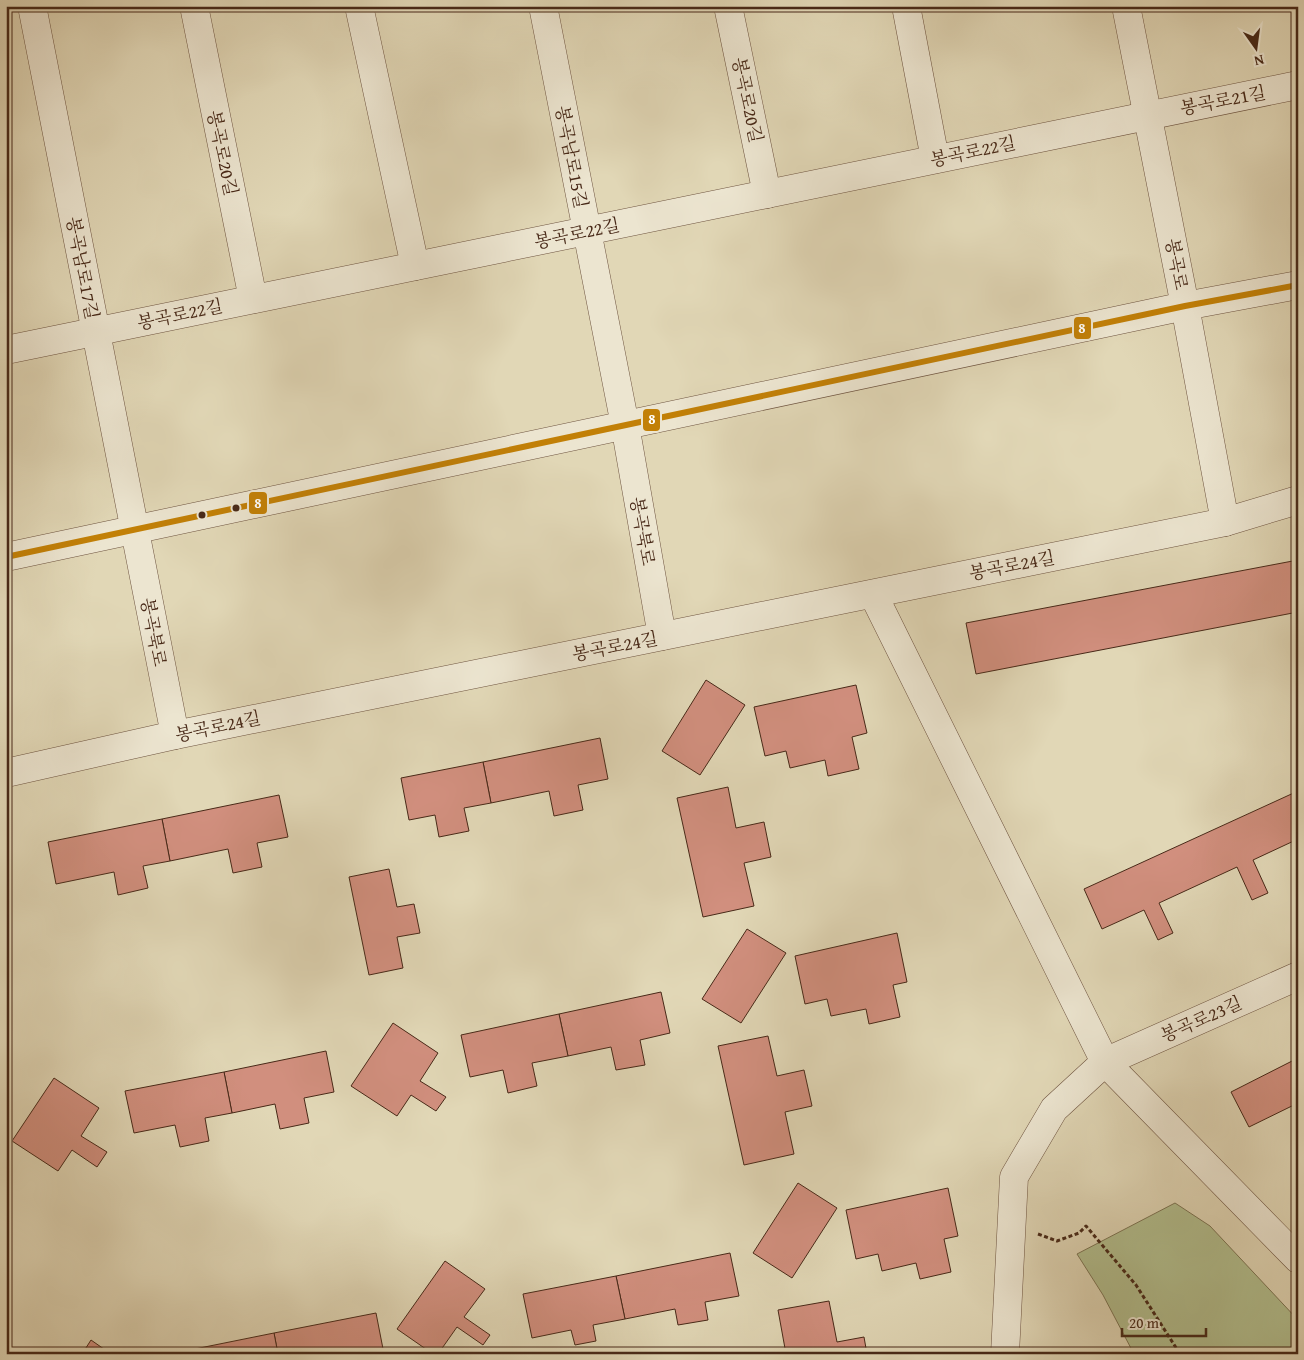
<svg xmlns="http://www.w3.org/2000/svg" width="1304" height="1360" font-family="'Gentium Book Plus','Noto Serif KR',serif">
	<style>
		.green { fill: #b2be8e; stroke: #7d7453 }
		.building { fill: #d18f7e; stroke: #482918 }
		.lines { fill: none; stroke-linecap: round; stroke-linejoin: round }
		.minor-casing { stroke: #6e5440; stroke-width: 29 }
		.path { stroke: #482918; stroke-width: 3; stroke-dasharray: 4 2.5; stroke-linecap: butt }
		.minor { stroke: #ece5d0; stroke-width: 28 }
		.bus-1-casing { stroke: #ece5d0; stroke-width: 10 }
		.bus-1 { stroke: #c28007; stroke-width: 6 }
		.bus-dot { fill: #482918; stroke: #ece5d0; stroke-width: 2 }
		.labels { text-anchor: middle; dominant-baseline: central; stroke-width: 4; stroke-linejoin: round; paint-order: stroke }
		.street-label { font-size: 18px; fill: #482918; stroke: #ece5d0 }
		.line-badge { stroke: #ece5d0; stroke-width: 2 }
		.badge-label { font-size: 14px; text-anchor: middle; font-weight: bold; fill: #fff }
	</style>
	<rect width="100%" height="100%" fill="#e1d7b6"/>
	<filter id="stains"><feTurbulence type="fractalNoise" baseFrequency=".004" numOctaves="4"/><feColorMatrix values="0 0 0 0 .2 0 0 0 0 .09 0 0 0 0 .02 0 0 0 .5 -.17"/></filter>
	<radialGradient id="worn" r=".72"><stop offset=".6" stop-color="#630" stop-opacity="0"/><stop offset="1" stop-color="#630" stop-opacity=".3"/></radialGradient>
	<polygon class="green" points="1175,1203 1210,1226 1298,1320 1298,1354 1134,1354 1103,1295 1077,1254"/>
	<g class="building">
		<polygon points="1298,560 1298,612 976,674 966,623"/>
		<polygon points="706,680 745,705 700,775 662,751"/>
		<polygon points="856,685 867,733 852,737 859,769 828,776 825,760 790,768 786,751 765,756 754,707"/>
		<polygon points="600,738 608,779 578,785 583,810 554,816 549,791 491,803 483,762"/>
		<polygon points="483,762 491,803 464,808 469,831 439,837 435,815 409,820 401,778"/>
		<polygon points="728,787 736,828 764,822 771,857 744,863 754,906 703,917 677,798"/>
		<polygon points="1298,791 1298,839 1253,860 1268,893 1252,900 1237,867 1159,903 1173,933 1158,940 1144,910 1102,929 1084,889"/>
		<polygon points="279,795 288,837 257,843 262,867 233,873 228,849 170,861 162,819"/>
		<polygon points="162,819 170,861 143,866 148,888 118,895 114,872 56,884 48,842"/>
		<polygon points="389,869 397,907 414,904 420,933 397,937 403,968 369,975 349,877"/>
		<polygon points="747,929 786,953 741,1023 702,999"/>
		<polygon points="897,933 907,982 893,985 900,1017 869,1024 866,1009 831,1016 827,999 805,1004 795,956"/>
		<polygon points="661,992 670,1033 640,1040 645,1065 616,1070 611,1047 568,1056 559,1014"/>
		<polygon points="559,1014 568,1056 532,1063 537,1086 508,1093 503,1070 470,1077 461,1035"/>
		<polygon points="393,1023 438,1053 420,1081 446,1097 436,1111 411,1095 397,1116 351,1086"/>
		<polygon points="768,1036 777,1076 804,1070 812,1106 785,1112 794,1154 744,1165 718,1046"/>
		<polygon points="326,1051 334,1092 304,1098 309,1123 280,1129 275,1104 232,1113 224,1072"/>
		<polygon points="1298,1058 1298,1103 1249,1127 1231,1092"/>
		<polygon points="224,1072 232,1113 205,1118 209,1141 180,1147 175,1125 134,1133 125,1091"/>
		<polygon points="54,1078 99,1108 81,1136 107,1152 97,1167 72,1150 58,1171 12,1141"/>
		<polygon points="798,1183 837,1208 792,1278 753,1253"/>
		<polygon points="948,1188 958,1236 944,1239 951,1272 920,1279 916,1263 882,1271 878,1254 856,1259 846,1210"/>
		<polygon points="730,1253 739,1296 705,1302 708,1320 678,1325 675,1309 625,1319 616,1276"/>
		<polygon points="445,1261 485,1289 464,1317 490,1335 483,1345 457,1327 438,1354 433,1354 397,1329"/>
		<polygon points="616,1276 625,1319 593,1325 596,1341 575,1345 571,1330 532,1338 523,1294"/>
		<polygon points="829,1301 837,1342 864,1337 867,1354 786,1354 778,1310"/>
		<polygon points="376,1313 384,1354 278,1354 274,1333"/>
		<polygon points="274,1333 278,1354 176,1354 175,1353"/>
		<polygon points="91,1340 111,1354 82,1354"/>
	</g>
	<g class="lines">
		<g class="minor-casing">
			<g id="minor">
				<polyline points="32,6 175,735"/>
				<polyline points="194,6 253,299"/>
				<polyline points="359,6 415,266"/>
				<polyline points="543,6 625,425 662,636"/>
				<polyline points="728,6 767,194"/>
				<polyline points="906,6 935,159"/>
				<polyline points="1126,6 1185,306 1225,522"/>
				<polyline points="6,350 1298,85"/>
				<polyline points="6,557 1185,306 1298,285"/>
				<polyline points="873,594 1105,1062 1298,1259"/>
				<polyline points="6,773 175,735 1225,522 1298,500"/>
				<polyline points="1005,1354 1014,1177 1054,1109 1105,1062 1298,976"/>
			</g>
		</g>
		<polyline class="path" points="1038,1234 1057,1241 1079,1233 1086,1226 1136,1285 1180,1354"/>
		<use href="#minor" class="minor"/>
		<g class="bus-1-casing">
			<polyline id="bus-1" points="6,557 1185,306 1298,285"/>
		</g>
		<use href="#bus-1" class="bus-1"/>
	</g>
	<g class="bus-dot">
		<circle cx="236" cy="508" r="4.5"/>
		<circle cx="202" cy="515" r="4.5"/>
	</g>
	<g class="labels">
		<g class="street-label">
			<text transform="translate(748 100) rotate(78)">봉곡로20길</text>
			<text transform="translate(1223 100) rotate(-11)">봉곡로21길</text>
			<text transform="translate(973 151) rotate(-12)">봉곡로22길</text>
			<text transform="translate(223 153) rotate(78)">봉곡로20길</text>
			<text transform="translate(572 157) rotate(79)">봉곡남로15길</text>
			<text transform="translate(577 233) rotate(-12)">봉곡로22길</text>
			<text transform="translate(1177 264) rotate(79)">봉곡로</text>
			<text transform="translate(83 268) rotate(79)">봉곡남로17길</text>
			<text transform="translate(180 314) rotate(-12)">봉곡로22길</text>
			<text transform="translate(643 531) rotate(80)">봉곡북로</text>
			<text transform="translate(1012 565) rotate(-11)">봉곡로24길</text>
			<text transform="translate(154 632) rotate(79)">봉곡북로</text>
			<text transform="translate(615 646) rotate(-11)">봉곡로24길</text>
			<text transform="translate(218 726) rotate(-12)">봉곡로24길</text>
			<text transform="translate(1201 1019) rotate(-24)">봉곡로23길</text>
		</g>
	</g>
	<g class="line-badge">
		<rect x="1073" y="316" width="19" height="24" rx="5" fill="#c28007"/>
		<rect x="642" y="408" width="19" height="24" rx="5" fill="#c28007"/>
		<rect x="248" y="491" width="20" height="24" rx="5" fill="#c28007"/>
	</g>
	<g class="badge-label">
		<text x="1082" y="333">8</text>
		<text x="652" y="424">8</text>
		<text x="258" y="508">8</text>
	</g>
	<rect width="1304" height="1360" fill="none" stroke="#e1d7b6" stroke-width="25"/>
	<rect x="8" y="8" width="1289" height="1345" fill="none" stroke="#482918" stroke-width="2.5"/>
	<rect x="12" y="12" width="1279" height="1335" fill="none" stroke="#482918"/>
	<g transform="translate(1256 48) rotate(166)" stroke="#ece5d0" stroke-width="4" paint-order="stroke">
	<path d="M0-4L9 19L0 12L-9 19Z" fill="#482918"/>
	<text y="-8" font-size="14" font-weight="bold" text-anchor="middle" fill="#482918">N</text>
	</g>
	<path d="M1122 1328v8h84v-8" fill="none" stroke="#482918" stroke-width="2.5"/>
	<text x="1129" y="1328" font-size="15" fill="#482918" stroke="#ece5d0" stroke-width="4" paint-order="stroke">20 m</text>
	<rect width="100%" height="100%" filter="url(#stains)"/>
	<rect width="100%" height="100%" fill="url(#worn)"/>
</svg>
